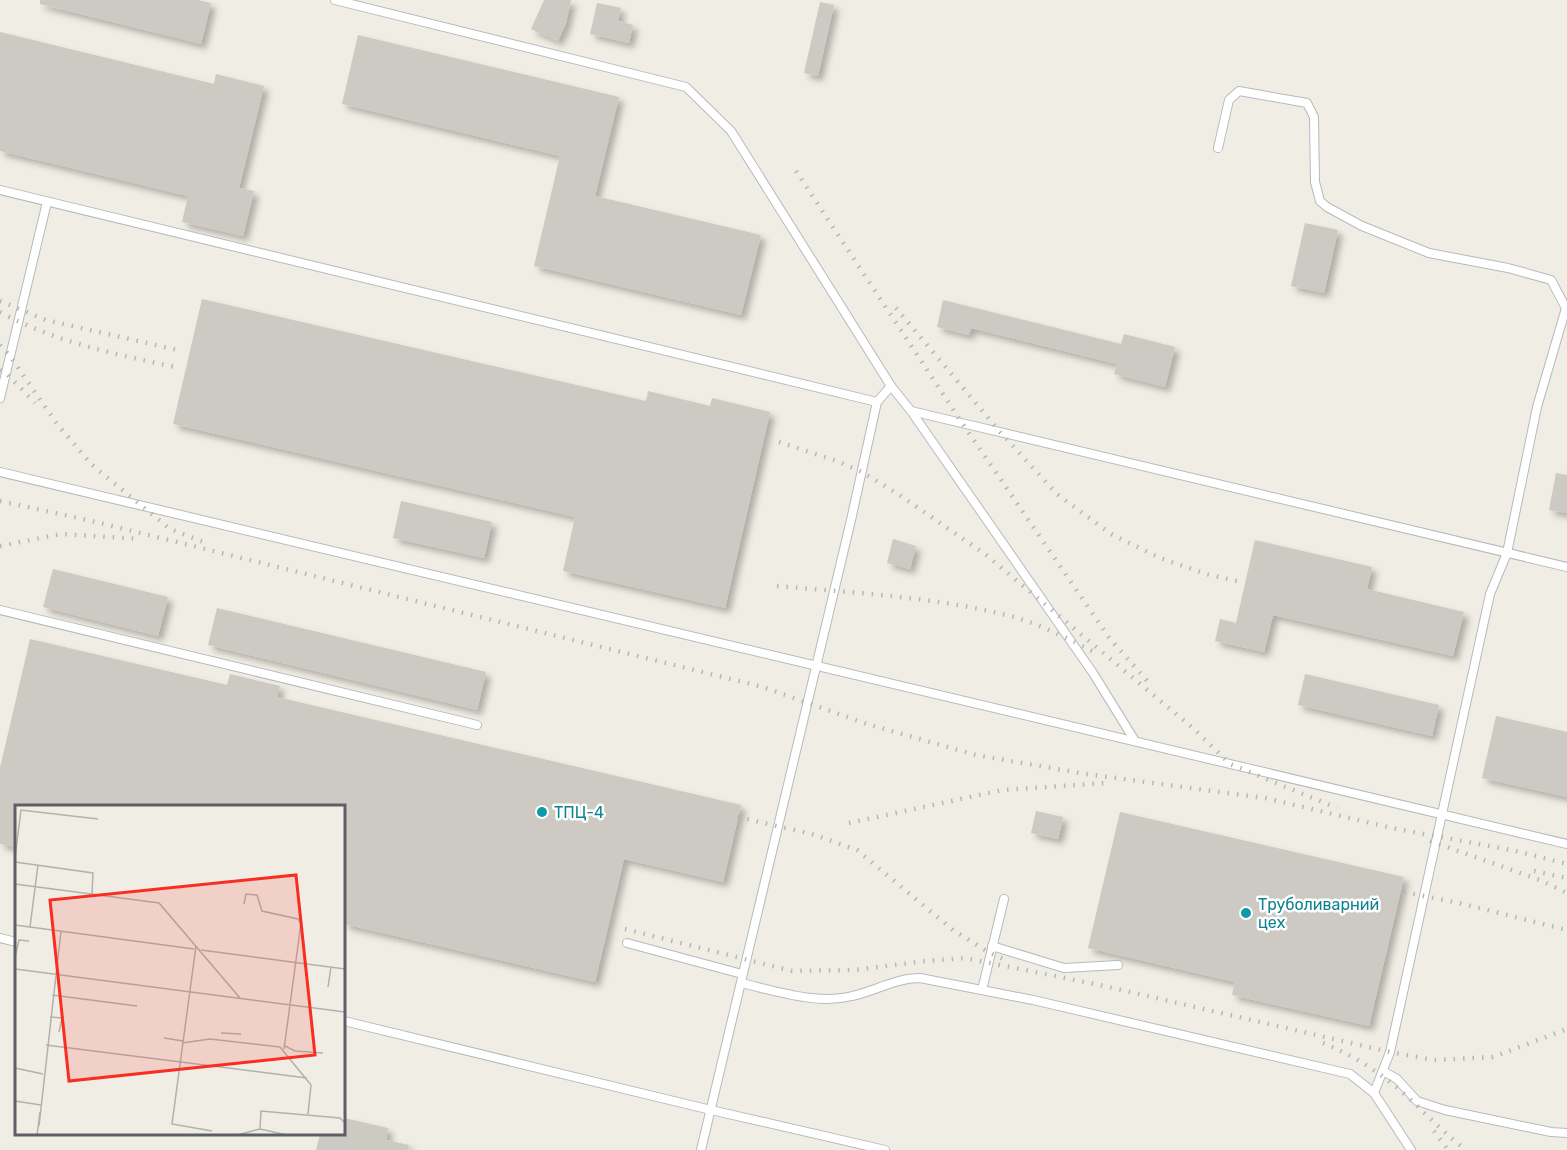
<svg xmlns="http://www.w3.org/2000/svg" width="1567" height="1150" font-family="Rubik,sans-serif">
	<style>
		.building { fill: #cdc9c3; filter: url(#shadow) }
		.lines { fill: none; stroke-linecap: round; stroke-linejoin: round }
		.lane-casing { stroke: #b6babf; stroke-width: 10 }
		.lane { stroke: #fff; stroke-width: 8 }
		.rail { stroke: #b5b6b7; stroke-width: 4.5; stroke-dasharray: 1.5 8; stroke-linecap: butt }
		.culture-dot { fill: #0f9aa8; stroke: #fff; stroke-width: 2 }
		.labels { text-anchor: middle; dominant-baseline: central; stroke-width: 5; stroke-linejoin: round; paint-order: stroke }
		.culture-label { font-size: 16px; fill: #0d838f; stroke: #fff; text-anchor: start }
		.inset-road { fill: none; stroke: #b1b1ae; stroke-width: 1.5 }
		.view { fill: #f92d21; fill-opacity: 0.15; stroke: #f92d21; stroke-width: 3 }
		.inset-edge { fill: none; stroke: #5c6066; stroke-width: 3 }
	</style>
	<defs>
		<filter id="shadow"><feDropShadow dx="5" dy="5" stdDeviation="3" flood-color="#0004"/></filter>
	</defs>
	<rect width="100%" height="100%" fill="#f0ede4"/>
	<g class="building">
		<polygon points="40,0 198,0 211,3 201,44 40,4"/>
		<polygon points="544,0 571,0 566,23 558,41 531,29"/>
		<polygon points="820,2 834,5 818,76 804,73"/>
		<polygon points="597,3 621,8 618,21 633,25 629,43 590,34"/>
		<polygon points="0,32 214,84 216,74 264,86 239,188 254,191 243,236 182,222 188,196 0,151"/>
		<polygon points="358,35 619,97 595,196 761,235 741,315 534,266 560,156 342,104"/>
		<polygon points="1305,223 1338,230 1324,293 1291,286"/>
		<polygon points="202,299 646,401 648,391 710,406 712,398 770,412 725,608 563,571 575,517 173,424"/>
		<polygon points="943,300 1121,344 1124,334 1175,347 1165,387 1114,374 1117,364 971,328 969,335 937,327"/>
		<polygon points="1556,473 1567,475 1567,513 1549,510"/>
		<polygon points="401,501 492,522 484,558 393,538"/>
		<polygon points="893,539 916,546 910,569 887,563"/>
		<polygon points="1255,540 1372,567 1367,589 1464,612 1453,656 1273,615 1264,652 1215,641 1220,619 1236,623"/>
		<polygon points="53,569 168,597 158,636 43,607"/>
		<polygon points="217,608 486,672 477,710 208,645"/>
		<polygon points="30,639 227,685 230,674 280,686 277,697 741,805 723,882 624,859 595,982 344,924 344,807 16,807 16,847 0,844 0,768"/>
		<polygon points="1305,674 1439,705 1432,736 1298,705"/>
		<polygon points="1496,716 1567,732 1567,797 1482,778"/>
		<polygon points="1036,811 1063,817 1058,839 1031,833"/>
		<polygon points="1120,812 1404,877 1369,1026 1232,995 1235,982 1088,948"/>
		<polygon points="344,1118 388,1128 386,1140 409,1145 408,1150 316,1150 320,1134 344,1134"/>
	</g>
	<g class="lines">
		<g class="lane-casing">
			<g id="lane">
				<polyline points="335,0 686,87 731,131 891,386 911,411 1093,673 1135,741"/>
				<polyline points="1218,148 1229,100 1239,91 1307,103 1314,117 1315,182 1320,201 1327,207 1362,226 1429,253 1508,268 1551,280 1566,308 1537,407 1507,553 1490,594 1390,1052 1374,1093"/>
				<polyline points="0,190 877,402"/>
				<polyline points="0,398 47,202"/>
				<polyline points="911,411 1567,567"/>
				<polyline points="0,472 1567,844"/>
				<polyline points="0,610 477,725"/>
				<polyline points="0,938 16,942"/>
				<polyline points="627,943 742,974"/>
				<polyline points="992,946 1064,968 1118,965"/>
				<path d="M741,983C776,991 817,1005 852,996C875,991 896,978 920,978L1033,1000L1350,1074L1374,1093L1411,1150"/>
				<polyline points="982,990 1004,899"/>
				<polyline points="344,1021 711,1110 885,1150"/>
				<polyline points="1383,1071 1397,1079 1417,1101 1445,1110 1551,1132 1567,1133"/>
				<polyline points="701,1150 851,520 877,402 891,386"/>
			</g>
		</g>
		<use href="#lane" class="lane"/>
		<g class="rail">
			<polyline points="796,171 962,423 1110,639 1150,684"/>
			<polyline points="0,301 46,320 182,351"/>
			<polyline points="896,308 1000,432 1057,494 1111,534 1160,558 1206,574 1237,581"/>
			<path d="M0,312C57,343 116,354 179,368"/>
			<polyline points="0,345 10,356 57,424 92,465 170,529 206,543"/>
			<polyline points="0,370 6,373 35,403"/>
			<polyline points="779,442 837,461 862,472 898,494 985,554 1194,729 1230,764 1337,808"/>
			<polyline points="0,501 92,521 763,687 867,724 976,755 1086,774 1265,798 1392,828 1516,851 1567,864"/>
			<polyline points="0,546 61,534 140,539"/>
			<path d="M777,586C856,593 937,597 1014,617C1041,625 1069,639 1094,652"/>
			<polyline points="738,817 812,834 857,850 953,930 990,953 1008,961"/>
			<polyline points="849,823 1003,790 1106,783"/>
			<polyline points="1430,841 1540,880 1567,893"/>
			<polyline points="1534,871 1567,878"/>
			<polyline points="1404,892 1459,903 1567,930"/>
			<polyline points="625,929 792,971 854,970 926,961 965,958 1100,985 1390,1052 1434,1060 1493,1057 1567,1029"/>
			<path d="M1323,1043C1345,1052 1366,1064 1385,1078C1413,1099 1437,1128 1466,1150"/>
			<polyline points="1434,1131 1448,1150"/>
		</g>
	</g>
	<g class="culture-dot">
		<circle cx="542" cy="812" r="6"/>
		<circle cx="1246" cy="913" r="6"/>
	</g>
	<g class="labels">
		<g class="culture-label">
			<text x="554" y="812">ТПЦ-4</text>
			<text x="1258" y="904">Труболиварний<tspan x="1258" dy="18">цех</tspan></text>
		</g>
	</g>
	<g transform="translate(15 805)">
		<rect width="330" height="330" fill="#f0ede4"/>
		<path class="inset-road" d="M0,53L6,5L83,14M0,57L78,68L77,89M0,79L144,98L225,193M229,99L231,89L242,90L247,106L283,114L286,118L269,244M0,120L179,144M15,122L23,60M181,141L157,319L197,326M186,145L330,164M0,152L4,135L14,136M0,164L330,207M313,182L316,162M37,190L122,201M35,212L47,213L44,227M206,228L226,229M149,233L168,236M167,238L195,234L265,242L296,280L293,309M31,240L292,273M270,241L280,246L308,248M0,263L28,269M0,296L26,300M24,321L46,126M22,330L25,307M222,330L245,324M272,330L245,324L246,306L325,313L330,318"/>
		<path class="view" d="M281,70L300,250L54,276L35,95Z"/>
		<rect width="330" height="330" class="inset-edge"/>
	</g>
</svg>
